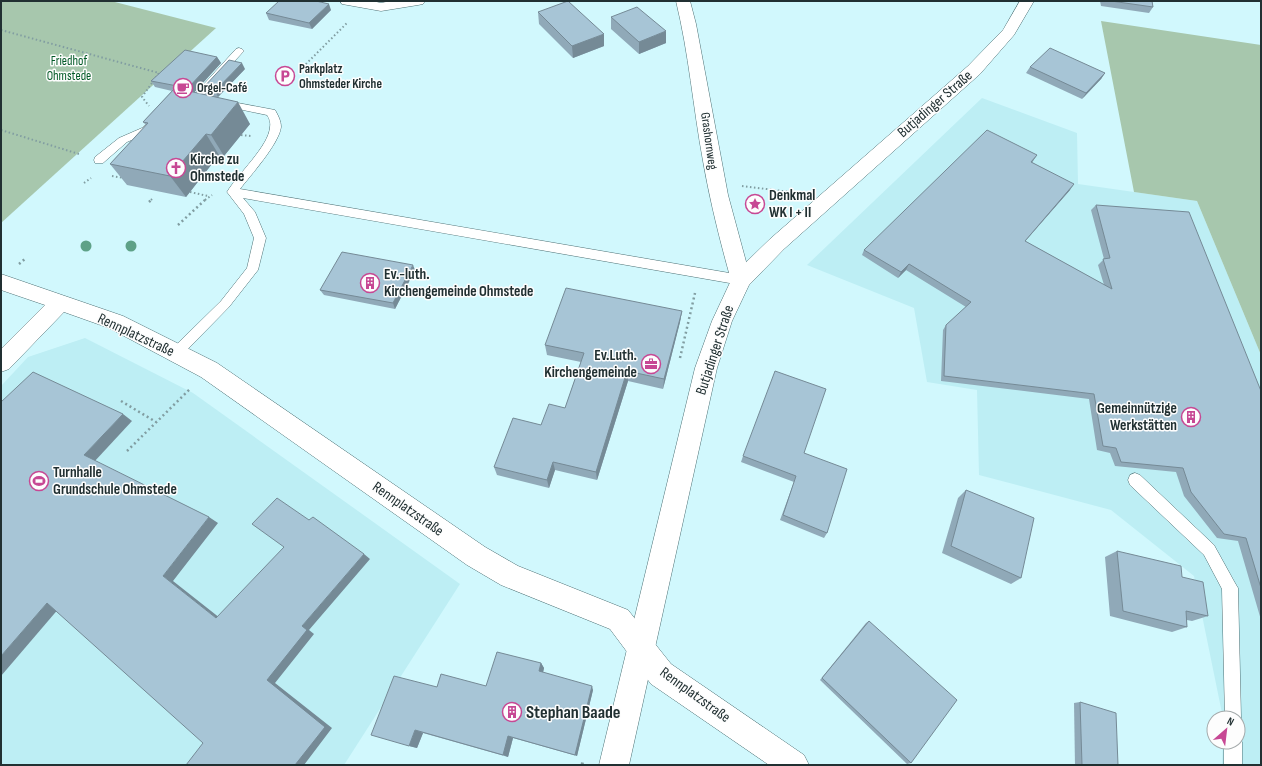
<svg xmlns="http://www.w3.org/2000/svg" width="1262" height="766" font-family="'Sofia Sans Condensed',sans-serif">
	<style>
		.built { fill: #bdeef4 }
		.green { fill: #a7c7ad }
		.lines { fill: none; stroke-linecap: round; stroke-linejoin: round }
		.service-casing { stroke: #4e7175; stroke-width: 1 }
		.minor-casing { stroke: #4e7175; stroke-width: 1 }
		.tertiary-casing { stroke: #4e7175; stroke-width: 1 }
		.path-far2 { stroke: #819da1; stroke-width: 2; stroke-dasharray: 1.5 2.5; stroke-linecap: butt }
		.path-far1 { stroke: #819da1; stroke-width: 2.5; stroke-dasharray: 2 3; stroke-linecap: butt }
		.path { stroke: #819da1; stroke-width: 3; stroke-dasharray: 2.5 3.5; stroke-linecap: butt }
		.service { fill: #fff; fill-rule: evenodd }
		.minor { fill: #fff; fill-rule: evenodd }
		.tertiary { fill: #fff; fill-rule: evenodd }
		.tree { fill: #5ea187 }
		.wall { fill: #90a9b8 }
		.shaded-wall { fill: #758a96 }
		.building { fill: #a7c5d6; stroke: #758a96 }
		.labels { text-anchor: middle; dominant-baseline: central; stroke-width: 3; stroke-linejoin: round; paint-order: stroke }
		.far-park-label { font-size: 13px; fill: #005926; stroke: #fdfdfd }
		.far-poi-label { font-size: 13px; font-weight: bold; fill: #213032; stroke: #fdfdfd; text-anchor: start }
		.far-street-label { font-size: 13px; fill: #213032; stroke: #fdfdfd }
		.street-label { font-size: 15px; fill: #213032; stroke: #fdfdfd }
		.poi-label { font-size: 15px; font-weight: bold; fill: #213032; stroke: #fdfdfd; text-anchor: start }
		.near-poi-label { font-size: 18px; font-weight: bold; fill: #213032; stroke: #fdfdfd; text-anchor: start }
	</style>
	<rect width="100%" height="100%" fill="#d1f8fd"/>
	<g class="built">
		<polygon points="982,98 1077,133 1078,184 1197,201 1261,355 1261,765 1222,765 1223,742 1238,742 1238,718 1223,718 1194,576 1111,510 979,475 977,390 927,382 914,308 807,265"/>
		<polygon points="85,338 193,393 460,584 344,765 1,765 1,386 28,357"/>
	</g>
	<g class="green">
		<polygon points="1,1 111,1 216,28 1,223"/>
		<polygon points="1101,21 1261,45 1261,355 1197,201 1134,192"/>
	</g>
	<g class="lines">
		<g class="service-casing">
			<g id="service">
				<polygon points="239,48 242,49 244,51 242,53 199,100 193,100 191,98 193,96 236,49"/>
				<path d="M222,100L275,110C278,115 281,121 281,127C279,144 250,176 240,189L741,275L745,277L747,280L745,283L741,285L243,198L255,212L266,238L258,270L229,307L180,357L176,358L172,357L170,353L172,349L221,301L247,268L254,238L244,214L227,192C237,175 269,146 270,127C271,122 269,118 267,115L219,105L217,103Z"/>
				<polygon points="152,121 157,124 150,132 127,142 103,163 95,163 94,160 95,157 119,138 142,128 148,122"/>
				<polygon points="1135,473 1140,475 1214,545 1235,583 1238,588 1241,718 1238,724 1238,718 1225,718 1222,589 1204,555 1130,485 1128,480 1130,475"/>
				<polygon points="1238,736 1242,742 1242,765 1224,765 1224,742 1238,742"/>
			</g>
		</g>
		<g class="minor-casing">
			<g id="minor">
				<polygon points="340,1 372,1 381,3 391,1 425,1 423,4 418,5 381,11 342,4"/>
				<path d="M676,1H690L696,24L728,195L751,280L748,286L741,288L734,286L731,280C720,241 710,201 703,161C693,107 689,54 676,1Z"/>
				<polygon points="1,274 123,316 217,363 485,547 518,566 628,610 671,664 804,755 809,765 769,765 651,684 610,629 501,585 467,565 201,377 109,328 64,312 9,369 1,372 1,349 45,305 1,290"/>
			</g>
		</g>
		<g class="tertiary-casing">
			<polygon id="tertiary" points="1020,1 1034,1 1014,35 980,74 784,249 749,285 732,321 717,368 629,765 599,765 695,368 712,321 734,274 770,239 968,66 1003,30"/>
		</g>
		<g class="path-far2">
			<polyline points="1,30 159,73 142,97 149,106"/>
			<polyline points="303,67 348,22"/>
			<polyline points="1,130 79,154"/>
			<polyline points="241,135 251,136"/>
			<polyline points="112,176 124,178"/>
			<polyline points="84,183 91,178"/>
			<polyline points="742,186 799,193"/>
			<polyline points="190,192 208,196"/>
			<polyline points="151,200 152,199"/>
			<polyline points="205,200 212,195"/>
		</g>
		<g class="path-far1">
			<polyline points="149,202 152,199"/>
			<polyline points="178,225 206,199"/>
			<polyline points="19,264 26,258"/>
			<polyline points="680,358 695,293"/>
			<polyline points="121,401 156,422"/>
			<polyline points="127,451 190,389"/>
		</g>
		<polyline class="path" points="582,765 583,760"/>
		<use href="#service" class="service"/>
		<use href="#minor" class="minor"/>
		<use href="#tertiary" class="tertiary"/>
	</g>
	<g class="tree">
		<circle cx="86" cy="246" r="5.5"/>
		<circle cx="131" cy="246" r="5.5"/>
	</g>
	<g class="wall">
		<polygon points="1100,1 1152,1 1153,7 1149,13 1101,6"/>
		<polygon points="331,10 312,29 269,20 266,13"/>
		<polygon points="538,12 604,46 573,58 539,24"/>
		<polygon points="611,17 666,43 639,54 611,29"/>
		<polygon points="217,57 221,63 194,92 206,95 202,89 245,69 218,97 250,124 224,156 219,155 186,197 127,185 110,164 146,125 143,122 172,91 155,87 151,81"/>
		<polygon points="1030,67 1105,73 1101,79 1082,99 1026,73"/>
		<polygon points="1037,155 1032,162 1070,190 1025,241 1104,285 1098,265 1104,259 1091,210 1096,205 1261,391 1261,620 1238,541 1217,538 1184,496 1176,472 1115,466 1110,453 1097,450 1089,399 941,381 943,330 946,325 966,307 906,270 898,278 862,255 864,250"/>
		<polygon points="415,270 395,309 324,295 320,290"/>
		<polygon points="682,311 680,322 663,389 628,381 597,480 555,470 549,488 497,475 494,467 541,425 565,408 581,362 547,355 545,345"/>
		<polygon points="804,453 827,533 824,538 780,520 794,482 741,462 743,456"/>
		<polygon points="966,490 1021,578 1011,584 942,553 958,498"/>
		<polygon points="1117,551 1182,577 1208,616 1192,621 1187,620 1187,627 1172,632 1110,616 1105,557"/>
		<polygon points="869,621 911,763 907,764 820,680 866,623"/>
		<polygon points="541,663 544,668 543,673 593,690 577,756 513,738 508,757 423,733 417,748 409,746 437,687 486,686"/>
		<polygon points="1080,702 1118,765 1075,765 1074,703"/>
	</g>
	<g class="shaded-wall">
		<polygon points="329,4 331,10 312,29 309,23"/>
		<polygon points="666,31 666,43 639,54 639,42"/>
		<polygon points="604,34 604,46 573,58 572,46"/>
		<polygon points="217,57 221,63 192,95 188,88"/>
		<polygon points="242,63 245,69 218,97 215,91"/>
		<polygon points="1105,73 1101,79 1082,99 1086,93"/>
		<polygon points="238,102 250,124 224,156 211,135"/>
		<polygon points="206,134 219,155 186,197 170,176"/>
		<polygon points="1037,155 1033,161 1027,168 1031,162"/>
		<polygon points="1074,184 1070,190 1021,246 1025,241"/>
		<polygon points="909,264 906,270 898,278 901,272"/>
		<polygon points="413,265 415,270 395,309 393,303"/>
		<polygon points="682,311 680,322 663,389 664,379"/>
		<polygon points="627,371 628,381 597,480 596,472"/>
		<polygon points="123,414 132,421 94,462 84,455"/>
		<polygon points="553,462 555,470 549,488 547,480"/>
		<polygon points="209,517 218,523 173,581 225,622 216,618 163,576"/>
		<polygon points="364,554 370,559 309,630 314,634 275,683 332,728 304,765 295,765 267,680 302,626"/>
		<polygon points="47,603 60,607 1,676 1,656"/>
		<polygon points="541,663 544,668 542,676 539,671"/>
		<polygon points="592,686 593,690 577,756 575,755"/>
		<polygon points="415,730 423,733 417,748 409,746"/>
		<polygon points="508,736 513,738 508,757 503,755"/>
	</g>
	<g class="building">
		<polygon points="279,1 316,1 329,4 309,23 266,13"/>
		<polygon points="568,1 604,34 572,46 538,12"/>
		<polygon points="1111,1 1152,1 1153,7"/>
		<polygon points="637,7 666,31 639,42 611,17"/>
		<polygon points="1050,48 1105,73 1086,93 1030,67"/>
		<polygon points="185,50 217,57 188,88 151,81"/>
		<polygon points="229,60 242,63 215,91 202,89"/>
		<polygon points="175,88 238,102 211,135 206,134 170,176 110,164 148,123 143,122"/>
		<polygon points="987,130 1037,155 1031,162 1074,184 1025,241 1112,289 1103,259 1110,258 1096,205 1189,212 1261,391 1261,588 1246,538 1224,534 1191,492 1183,468 1121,462 1116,448 1103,446 1094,394 944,376 946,325 971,302 909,264 901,272 864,250"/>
		<polygon points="342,252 413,265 393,303 320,290"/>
		<polygon points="566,288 682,311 664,379 627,371 596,472 553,462 547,480 494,467 513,418 541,425 549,404 565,408 584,353 545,345"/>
		<polygon points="775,371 826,389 804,453 847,469 827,533 783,515 796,476 743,456"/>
		<polygon points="33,372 123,414 84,455 209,517 163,576 216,618 284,547 252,524 277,498 309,520 313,517 364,554 302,626 307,630 267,680 325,727 295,765 186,765 203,743 47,603 1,656 1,402"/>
		<polygon points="966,490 1034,518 1021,578 951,546"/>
		<polygon points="1117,551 1181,566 1182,577 1203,582 1208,616 1186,611 1187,627 1123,611"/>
		<polygon points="869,621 957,700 911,763 822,678"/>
		<polygon points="497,652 541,663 539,671 592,686 575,755 508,736 503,755 415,730 409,746 371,735 394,676 437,687 441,674 486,686"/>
		<polygon points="1080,702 1116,713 1118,765 1082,765"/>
	</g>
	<defs>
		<g id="parking-ring" transform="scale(1)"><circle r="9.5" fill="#fdfdfd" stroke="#c74894" stroke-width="1.5"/><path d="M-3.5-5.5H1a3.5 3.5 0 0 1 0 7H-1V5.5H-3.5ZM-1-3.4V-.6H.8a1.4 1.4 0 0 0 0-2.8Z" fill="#c74894"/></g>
		<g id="cafe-ring" transform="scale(1)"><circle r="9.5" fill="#fdfdfd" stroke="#c74894" stroke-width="1.5"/><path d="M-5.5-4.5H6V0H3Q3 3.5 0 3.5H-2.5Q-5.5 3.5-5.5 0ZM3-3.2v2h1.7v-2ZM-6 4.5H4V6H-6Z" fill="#c74894"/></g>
		<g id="church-ring" transform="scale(1)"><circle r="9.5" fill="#fdfdfd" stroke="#c74894" stroke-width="1.5"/><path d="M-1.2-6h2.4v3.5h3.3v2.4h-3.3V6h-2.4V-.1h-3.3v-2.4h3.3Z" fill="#c74894"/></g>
		<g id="sight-ring" transform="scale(1)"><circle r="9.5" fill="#fdfdfd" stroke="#c74894" stroke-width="1.5"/><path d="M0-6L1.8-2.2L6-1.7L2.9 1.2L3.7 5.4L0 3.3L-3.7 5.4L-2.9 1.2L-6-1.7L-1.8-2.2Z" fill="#c74894"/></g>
		<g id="building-ring" transform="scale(1)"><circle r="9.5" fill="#fdfdfd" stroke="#c74894" stroke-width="1.5"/><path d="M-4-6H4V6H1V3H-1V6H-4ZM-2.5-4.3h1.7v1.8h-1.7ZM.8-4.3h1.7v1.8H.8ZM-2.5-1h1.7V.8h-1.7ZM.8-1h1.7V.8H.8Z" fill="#c74894"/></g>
		<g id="office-ring" transform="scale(1)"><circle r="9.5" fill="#fdfdfd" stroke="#c74894" stroke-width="1.5"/><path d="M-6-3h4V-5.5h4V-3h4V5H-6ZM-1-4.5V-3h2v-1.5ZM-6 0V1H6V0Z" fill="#c74894"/></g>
		<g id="stadium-ring" transform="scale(1)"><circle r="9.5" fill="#fdfdfd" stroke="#c74894" stroke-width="1.5"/><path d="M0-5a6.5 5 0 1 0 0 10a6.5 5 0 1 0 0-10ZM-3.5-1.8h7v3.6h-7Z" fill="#c74894"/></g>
	</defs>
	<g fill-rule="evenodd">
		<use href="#parking-ring" x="285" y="76"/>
		<use href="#cafe-ring" x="183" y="88"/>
		<use href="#church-ring" x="176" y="168"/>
		<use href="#sight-ring" x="755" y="204"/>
		<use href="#building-ring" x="370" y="283"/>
		<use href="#office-ring" x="651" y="364"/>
		<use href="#building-ring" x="1191" y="417"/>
		<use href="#stadium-ring" x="39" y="481"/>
		<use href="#building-ring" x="512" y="712"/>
	</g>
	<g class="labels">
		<g class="far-park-label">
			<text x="69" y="61">Friedhof<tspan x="69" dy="15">Ohmstede</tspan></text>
		</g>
		<g class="far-poi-label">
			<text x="299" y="69">Parkplatz<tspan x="299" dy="15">Ohmsteder Kirche</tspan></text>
			<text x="197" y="88">Orgel-Café</text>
		</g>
		<g class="far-street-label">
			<text transform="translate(709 141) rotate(82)">Grashornweg</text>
		</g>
		<g class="street-label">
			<text transform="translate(935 104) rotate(-41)">Butjadinger Straße</text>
			<text transform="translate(136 335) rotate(25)">Rennplatzstraße</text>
			<text transform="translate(715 350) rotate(-72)">Butjadinger Straße</text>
			<text transform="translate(408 509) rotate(35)">Rennplatzstraße</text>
			<text transform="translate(695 695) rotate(36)">Rennplatzstraße</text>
		</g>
		<g class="poi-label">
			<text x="190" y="159">Kirche zu<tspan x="190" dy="17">Ohmstede</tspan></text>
			<text x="769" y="195">Denkmal<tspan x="769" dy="17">WK I + II</tspan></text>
			<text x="384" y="274">Ev.-luth.<tspan x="384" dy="17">Kirchengemeinde Ohmstede</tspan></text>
			<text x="637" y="355" text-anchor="end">Ev.Luth.<tspan x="637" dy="17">Kirchengemeinde</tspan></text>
			<text x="1177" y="408" text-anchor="end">Gemeinnützige<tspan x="1177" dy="17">Werkstätten</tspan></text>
			<text x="53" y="472">Turnhalle<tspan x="53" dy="17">Grundschule Ohmstede</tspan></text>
		</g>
		<g class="near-poi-label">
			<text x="526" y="712">Stephan Baade</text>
		</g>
	</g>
	<rect width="1262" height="766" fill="none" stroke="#213032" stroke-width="4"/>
	<g transform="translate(1226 730) rotate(28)"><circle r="19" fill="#fdfdfd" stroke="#a5abac"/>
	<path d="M0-3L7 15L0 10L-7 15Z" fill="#c74894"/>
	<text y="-6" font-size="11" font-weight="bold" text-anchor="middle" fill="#213032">N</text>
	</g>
</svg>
